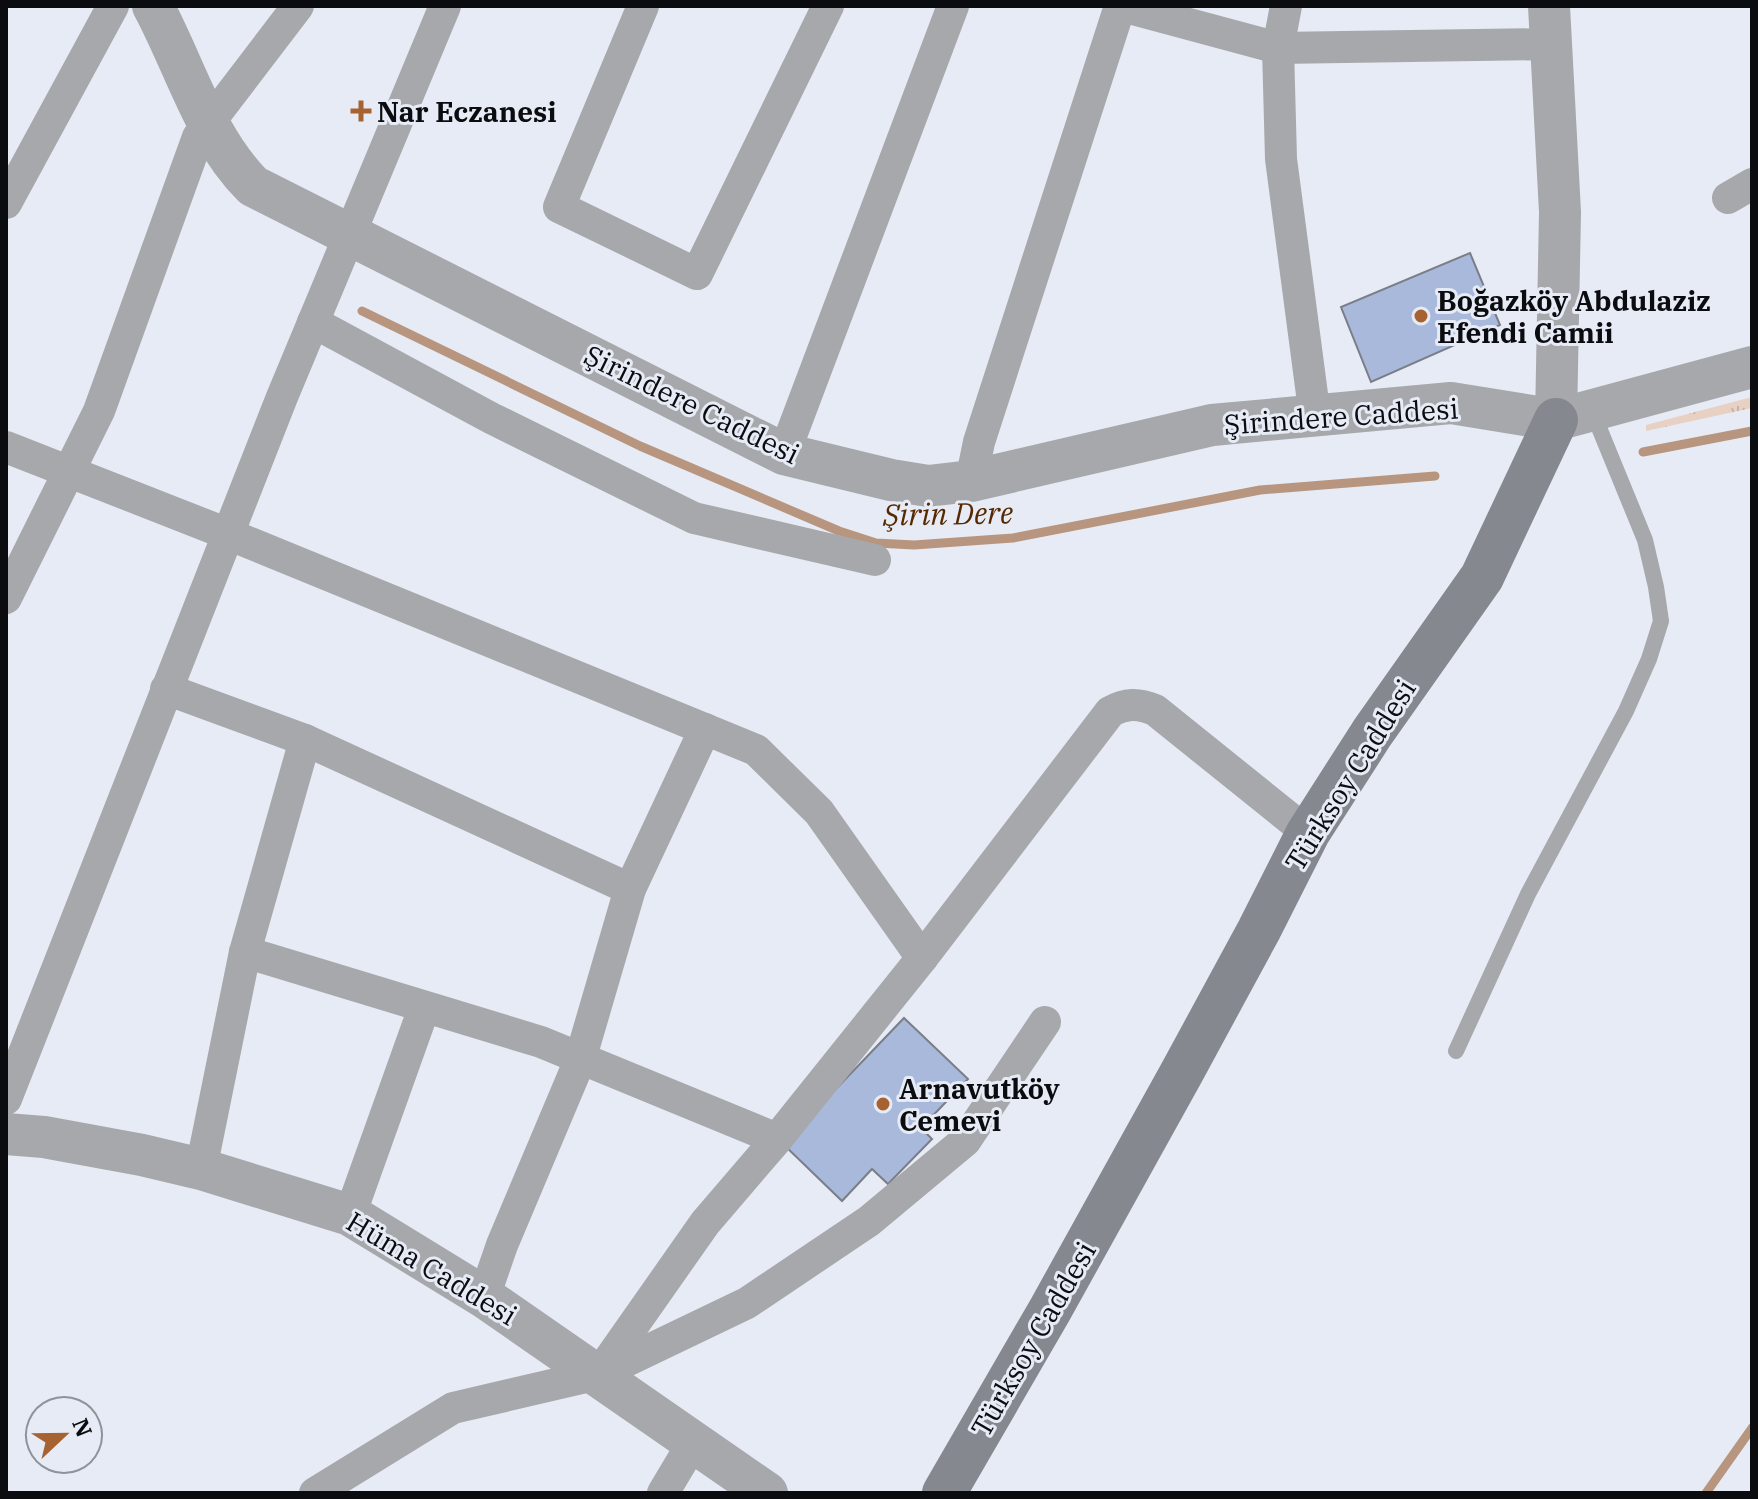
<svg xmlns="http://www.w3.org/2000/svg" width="1758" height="1499" font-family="'IBM Plex Serif',serif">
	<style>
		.grass { fill: url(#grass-tufts) }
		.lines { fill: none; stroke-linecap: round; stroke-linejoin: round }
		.stream { stroke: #b8957e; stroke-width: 9 }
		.building { fill: #a8b9db; stroke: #7a7e87; stroke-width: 2 }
		.service { stroke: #a6a8ac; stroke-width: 16 }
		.minor { stroke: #a6a8ac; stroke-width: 32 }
		.tertiary { stroke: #a6a8ac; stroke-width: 42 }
		.secondary { stroke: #85888e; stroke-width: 44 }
		.poi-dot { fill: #a66331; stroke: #e6ebf5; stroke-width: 3 }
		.labels { text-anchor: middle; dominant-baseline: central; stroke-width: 6; stroke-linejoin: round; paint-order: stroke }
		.poi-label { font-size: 28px; font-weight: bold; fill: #0b0c10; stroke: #e6ebf5; text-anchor: start }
		.street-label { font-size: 28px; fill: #0b0c10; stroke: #e6ebf5 }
		.water-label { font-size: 30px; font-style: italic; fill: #572900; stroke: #e6ebf5 }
	</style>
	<defs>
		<pattern id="grass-tufts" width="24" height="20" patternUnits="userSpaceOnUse" patternTransform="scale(2)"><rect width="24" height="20" fill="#e8d1c2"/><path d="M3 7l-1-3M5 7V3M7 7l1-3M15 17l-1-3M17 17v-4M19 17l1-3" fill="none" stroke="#c6b2a6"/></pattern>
	</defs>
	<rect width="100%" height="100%" fill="#e6ebf5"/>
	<polygon class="grass" points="1752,397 1752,408 1646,431 1646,425"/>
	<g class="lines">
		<g class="stream">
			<polyline points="362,311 640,446 839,531 876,543 914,545 1013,538 1260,490 1435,476"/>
			<polyline points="1643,452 1752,431"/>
			<polyline points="1706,1493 1752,1428"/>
		</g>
	</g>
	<g class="building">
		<polygon points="1470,253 1500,325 1371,382 1341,307"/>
		<polygon points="904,1018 968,1079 921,1128 932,1139 888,1184 872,1169 842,1201 783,1144"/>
	</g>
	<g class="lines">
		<polyline class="service" points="1456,1051 1528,894 1626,711 1649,659 1661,621 1656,587 1645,540 1593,413"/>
		<g class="minor">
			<polyline points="643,6 559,207 697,274 828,6"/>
			<polyline points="1122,6 1278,48 1551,44"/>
			<polyline points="1286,6 1278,48 1281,159 1315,417"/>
			<polyline points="1728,198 1752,184"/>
			<polyline points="6,203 113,6"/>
			<polyline points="313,322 491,418 694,518 875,560"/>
			<polyline points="6,447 228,534 756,750 819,812 922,958"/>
			<polyline points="784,454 953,6"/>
			<polyline points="971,481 979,442 1120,6"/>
			<polyline points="6,598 99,411 198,137 298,6"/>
			<polyline points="166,689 305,740 630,889"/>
			<polyline points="245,952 541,1042 777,1139"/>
			<polyline points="6,1099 282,397 445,6"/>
			<polyline points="201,1169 245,952 305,740"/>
			<polyline points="350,1215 424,1008"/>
			<polyline points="484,1297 502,1245 580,1060 630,889 705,729"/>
			<path d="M599,1374L705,1223L777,1139L922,958L1110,712C1126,703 1138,703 1155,710L1308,833"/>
			<polyline points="315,1493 453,1408 599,1374 747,1303 869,1221 965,1141 1045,1022"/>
			<polyline points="663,1493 694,1441"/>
		</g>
		<g class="tertiary">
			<path d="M153,6C185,65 204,137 253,186L784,454L891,480L928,486L971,481L1212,425L1451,403L1556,420L1752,367"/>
			<polyline points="1549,6 1560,212 1556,420"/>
			<polyline points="6,1134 44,1137 142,1155 201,1169 350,1215 484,1297 767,1493"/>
		</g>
		<polyline class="secondary" points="944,1493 1050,1310 1182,1072 1259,930 1308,833 1372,733 1482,577 1556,420"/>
	</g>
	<g class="poi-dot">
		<path d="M357 99h8v8h8v8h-8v8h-8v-8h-8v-8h8z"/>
		<circle cx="1421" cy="316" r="8"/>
		<circle cx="883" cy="1104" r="8"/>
	</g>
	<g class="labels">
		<g class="poi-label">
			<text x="377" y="111">Nar Eczanesi</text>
			<text x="1437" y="300">Boğazköy Abdulaziz<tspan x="1437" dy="32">Efendi Camii</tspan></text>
			<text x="899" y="1088">Arnavutköy<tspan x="899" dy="32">Cemevi</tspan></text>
		</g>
		<g class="street-label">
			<text transform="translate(692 404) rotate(26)">Şirindere Caddesi</text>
			<text transform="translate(1341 416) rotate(-4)">Şirindere Caddesi</text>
			<text transform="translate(1350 775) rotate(-58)">Türksoy Caddesi</text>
			<text transform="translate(432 1268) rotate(31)">Hüma Caddesi</text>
			<text transform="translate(1033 1339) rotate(-60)">Türksoy Caddesi</text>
		</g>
		<g class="water-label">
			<text transform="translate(948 513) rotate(-1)">Şirin Dere</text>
		</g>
	</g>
	<rect width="1758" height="1499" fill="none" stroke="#0b0c10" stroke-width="16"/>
	<g transform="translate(64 1435) rotate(68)"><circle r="38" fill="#e6ebf5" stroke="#8e9299" stroke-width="2"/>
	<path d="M0-6L14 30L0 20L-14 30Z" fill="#a66331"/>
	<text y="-12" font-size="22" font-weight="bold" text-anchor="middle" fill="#0b0c10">N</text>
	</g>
</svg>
